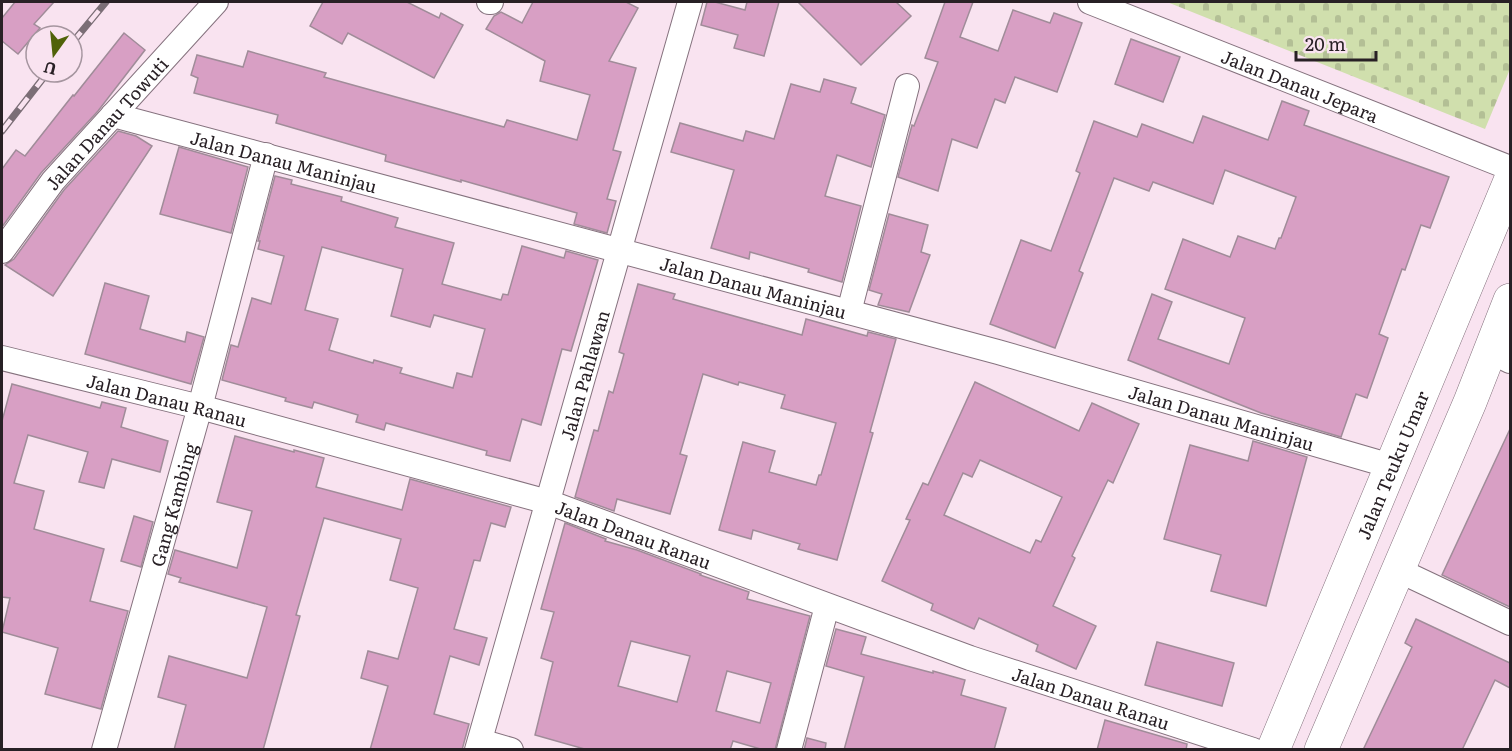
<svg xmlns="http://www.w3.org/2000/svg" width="1512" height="751" font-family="Literata,serif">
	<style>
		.cemetery { fill: url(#cemetery-stones) }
		.building { fill: #d89fc4; stroke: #a08c99; stroke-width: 1.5; fill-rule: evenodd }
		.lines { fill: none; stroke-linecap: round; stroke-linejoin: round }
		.street-casing { stroke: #85727e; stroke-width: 26 }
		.highway-casing { stroke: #85727e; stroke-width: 34 }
		.street { stroke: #fff; stroke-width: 24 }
		.highway { stroke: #fff; stroke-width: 33 }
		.rail-casing { stroke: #7b6e76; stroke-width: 7 }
		.rail { stroke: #f9e3f0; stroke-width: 4.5; stroke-dasharray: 14; stroke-linecap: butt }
		.labels { text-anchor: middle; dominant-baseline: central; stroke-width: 6; stroke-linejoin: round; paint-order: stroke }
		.street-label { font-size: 18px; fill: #282025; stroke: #f9e3f0 }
	</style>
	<defs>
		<pattern id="cemetery-stones" width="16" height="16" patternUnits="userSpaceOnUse" patternTransform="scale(1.5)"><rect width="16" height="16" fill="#d0dfad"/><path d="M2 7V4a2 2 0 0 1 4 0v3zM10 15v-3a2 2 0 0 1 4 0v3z" fill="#b3bf95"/></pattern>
	</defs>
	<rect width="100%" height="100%" fill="#f9e3f0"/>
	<polygon class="cemetery" points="1167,2 1510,2 1510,69 1485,129"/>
	<g class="building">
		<polygon points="15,2 54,2 34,24 40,28 18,54 2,41 2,18"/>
		<polygon points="323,2 407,2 439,18 441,13 463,25 434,78 348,33 342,44 310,26"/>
		<polygon points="533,2 626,2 638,8 609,61 636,68 613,150 621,152 607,199 616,201 607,233 574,224 577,213 461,180 461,182 385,161 386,155 276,123 278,115 194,93 198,78 191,75 197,55 243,67 248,51 326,73 324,77 504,127 507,120 577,140 590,95 540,81 545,61 486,29 494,16 501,12 522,23"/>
		<polygon points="707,2 715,2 745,10 747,2 779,2 764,56 734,48 738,35 701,25"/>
		<polygon points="798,2 896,2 911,16 861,65"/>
		<polygon points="945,2 973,2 960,37 998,51 1013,10 1050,23 1054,13 1082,23 1057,92 1015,77 1005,103 995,99 977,148 952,139 938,191 898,177 912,125 914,126 938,62 925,58"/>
		<polygon points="124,33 145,50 98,111 41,173 2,227 2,169 16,150 25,156 73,95 74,96"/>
		<polygon points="1131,39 1180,57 1163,102 1115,84"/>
		<polygon points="824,79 856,88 851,103 885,115 871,167 837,155 825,196 861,206 842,282 808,272 809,269 750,252 749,259 711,248 734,170 671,152 680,123 743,141 746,131 774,139 791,84 820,92"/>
		<polygon points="1282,101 1309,111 1304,125 1449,177 1430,228 1421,225 1405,270 1402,269 1379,334 1388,338 1367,398 1356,394 1341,437 1261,413 1128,360 1152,294 1172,302 1158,339 1229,364 1245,318 1165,289 1183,239 1230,257 1238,236 1275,249 1279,238 1281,238 1296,197 1225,170 1213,204 1153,182 1149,191 1114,178 1079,271 1083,273 1055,348 990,324 1021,240 1051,251 1080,173 1076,171 1094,121 1137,137 1142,124 1193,143 1203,116 1268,140"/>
		<polygon points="118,131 136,136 152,146 53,296 5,265 14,259 64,190"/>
		<polygon points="179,147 248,167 231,233 160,214"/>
		<path d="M275,176L292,180L291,184L342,197L341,201L398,218L395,227L454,243L442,284L501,300L503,294L508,295L522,246L564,258L566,251L598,260L571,351L562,349L541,425L522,419L510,461L486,455L487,451L386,423L384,430L356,422L358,415L314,402L312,408L285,401L286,398L222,380L231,345L238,347L252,298L271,304L284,256L258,249L260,241H258ZM322,247L403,269L391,316L430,327L434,315L485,329L472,377L457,373L453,388L400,373L402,368L374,360L373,363L329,350L338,319L305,310Z"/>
		<polygon points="889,214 928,225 921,252 930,255 909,312 878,305 882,294 869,290"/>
		<polygon points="105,283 149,296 140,329 185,342 187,332 204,337 191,384 85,354"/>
		<polygon points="638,284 675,294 673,299 802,335 806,319 867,336 868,332 896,339 870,432 873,433 837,560 798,549 800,544 753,530 751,539 719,530 743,442 775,451 769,472 816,485 819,475 821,475 836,423 781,408 785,395 739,382 738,385 703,374 680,454 687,456 670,514 617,499 614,511 575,497 594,430 598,431 609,391 613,393 624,354 619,352"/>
		<path d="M975,382L1079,431L1092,403L1139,424L1113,483L1108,480L1072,556L1075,558L1053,606L1096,626L1076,669L1036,651L1038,645L979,618L974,629L931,610L933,604L882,581L910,520L906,519L923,483L928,485ZM980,460L1062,497L1041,542L1036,540L1030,553L944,515L963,473L972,477Z"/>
		<polygon points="12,384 100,408 102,402 126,408 121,427 168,441 160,472 112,459 104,488 79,482 88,452 28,435 14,483 44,491 34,529 104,549 90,601 128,611 101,709 45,694 58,648 2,632 10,598 2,597 2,421"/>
		<polygon points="1510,429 1510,607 1442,575"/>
		<polygon points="235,436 294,452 294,450 324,458 316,487 402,510 410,479 511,507 505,527 491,523 480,561 474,560 454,629 487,638 479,665 450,656 434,714 469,724 462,750 370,750 388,686 361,678 368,651 398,659 418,588 390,580 401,539 324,518 296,615 300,616 263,750 174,750 186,705 158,697 169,656 247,678 267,607 179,582 181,578 168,574 175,550 237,568 252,511 217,502"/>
		<polygon points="1253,441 1307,457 1266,606 1211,591 1221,555 1164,539 1190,445 1248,461"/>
		<polygon points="134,516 153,522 141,567 121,561"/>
		<path d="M565,523L606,539L605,541L637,550L701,574L700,575L749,592L747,599L810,616L775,750H764L733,741L730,750H588L535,735L553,662L541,658L554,612L541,609ZM631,641L690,656L677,702L618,686ZM727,671L771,683L760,723L716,711Z"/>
		<polygon points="1416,619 1510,663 1510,688 1495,680 1462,750 1363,750 1412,647 1405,643"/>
		<polygon points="836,629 866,637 861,654 933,673 933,671 965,680 961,695 1006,708 994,750 844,750 864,677 826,666"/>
		<polygon points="1157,642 1234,663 1222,706 1145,685"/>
		<polygon points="1105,720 1187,744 1186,750 1097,750"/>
		<polygon points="807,738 826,743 825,750 804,750"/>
	</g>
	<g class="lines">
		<g class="street-casing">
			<g id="street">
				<polyline points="489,2 491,2"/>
				<path id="s1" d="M1090,2L1510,168"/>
				<path id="s2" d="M113,115L998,352L1391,466"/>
				<path id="s3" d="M2,251L53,181L216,2"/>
				<polyline points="849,312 907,86"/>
				<polyline points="1490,351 1510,361"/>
				<path id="s4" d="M2,358L200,407L548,502L970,658L1253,750"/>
				<polyline points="1398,570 1510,623"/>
				<polyline points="480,741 511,750"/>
				<path id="s5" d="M104,750L200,407L266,155"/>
				<path id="s6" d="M477,750L690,2"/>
				<polyline points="789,750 827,606"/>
			</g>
		</g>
		<g class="highway-casing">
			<g id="highway">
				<path id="s7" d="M1273,750L1510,181"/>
				<polyline points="1321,750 1470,402 1510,300"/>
			</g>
		</g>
		<use href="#street" class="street"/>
		<use href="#highway" class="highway"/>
		<g class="rail-casing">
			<g id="rail">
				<polyline points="72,43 106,2"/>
				<polyline points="2,131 48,72"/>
			</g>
		</g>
		<use href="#rail" class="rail"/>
	</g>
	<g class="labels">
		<g class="street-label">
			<text stroke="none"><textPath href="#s1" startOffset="226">Jalan Danau Jepara</textPath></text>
			<text stroke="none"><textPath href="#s3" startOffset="165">Jalan Danau Towuti</textPath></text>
			<text stroke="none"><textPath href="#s2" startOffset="177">Jalan Danau Maninjau</textPath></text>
			<text stroke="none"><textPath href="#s2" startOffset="663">Jalan Danau Maninjau</textPath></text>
			<text stroke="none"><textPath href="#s6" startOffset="390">Jalan Pahlawan</textPath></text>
			<text stroke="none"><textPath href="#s4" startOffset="170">Jalan Danau Ranau</textPath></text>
			<text stroke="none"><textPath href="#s2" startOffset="1149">Jalan Danau Maninjau</textPath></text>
			<text stroke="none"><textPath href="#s7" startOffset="309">Jalan Teuku Umar</textPath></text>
			<text stroke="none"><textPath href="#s5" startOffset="255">Gang Kambing</textPath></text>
			<text stroke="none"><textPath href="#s4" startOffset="656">Jalan Danau Ranau</textPath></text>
			<text stroke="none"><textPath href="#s4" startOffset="1142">Jalan Danau Ranau</textPath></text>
		</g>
	</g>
	<rect width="1512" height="751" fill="none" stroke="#282025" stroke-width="6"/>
	<g transform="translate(54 54) rotate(195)"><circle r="28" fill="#f9e3f0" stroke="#a5959f" stroke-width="1.5"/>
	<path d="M0-4.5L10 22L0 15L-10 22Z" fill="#506209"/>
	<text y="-9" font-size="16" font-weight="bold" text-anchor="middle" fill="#282025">U</text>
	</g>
	<path d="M1296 51v9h80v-9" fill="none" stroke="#282025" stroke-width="3"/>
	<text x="1305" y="51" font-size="18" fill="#282025" stroke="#f9e3f0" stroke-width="4.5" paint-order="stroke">20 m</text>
</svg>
